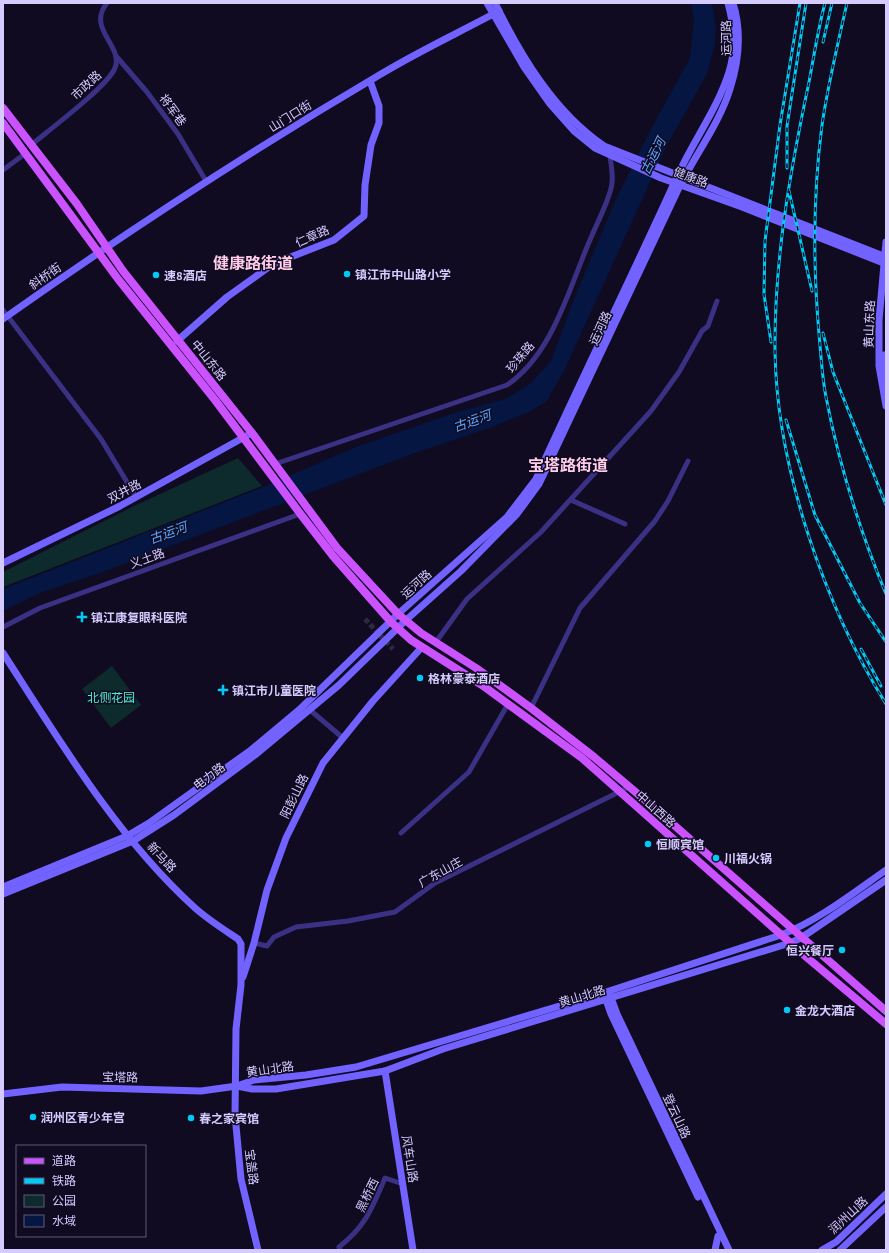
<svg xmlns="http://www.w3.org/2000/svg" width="889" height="1253" font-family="'PT Sans','Noto Sans SC',sans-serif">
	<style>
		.green { fill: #0d2b2c }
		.water { fill: #041641 }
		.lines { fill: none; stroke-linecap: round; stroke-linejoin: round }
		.street-tunnel { stroke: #2e2842; stroke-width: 5; stroke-dasharray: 5 2.5; stroke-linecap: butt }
		.street { stroke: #3a3185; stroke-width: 5 }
		.secondary { stroke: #7262ff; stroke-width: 7 }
		.primary { stroke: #cb52ff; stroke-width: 8 }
		.rail-casing { stroke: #00cbf6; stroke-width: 3 }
		.rail { stroke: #100b21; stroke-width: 1.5; stroke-dasharray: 4.5; stroke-linecap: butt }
		.poi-dot { fill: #00cbf6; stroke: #100b21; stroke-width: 1.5 }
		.labels { text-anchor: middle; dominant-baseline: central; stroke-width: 3; stroke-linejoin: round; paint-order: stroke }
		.street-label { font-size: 12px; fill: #d5cbff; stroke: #100b21 }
		.poi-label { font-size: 12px; font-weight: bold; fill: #d5cbff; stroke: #100b21; text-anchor: start }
		.park-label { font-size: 12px; fill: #4bebcf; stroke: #100b21 }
		.water-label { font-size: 13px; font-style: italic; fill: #59a6ff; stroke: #100b21 }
		.district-label { font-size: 16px; font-weight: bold; fill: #ffcde9; stroke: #100b21 }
	</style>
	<rect width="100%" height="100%" fill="#100b21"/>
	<g class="green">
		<polygon points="238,458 262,486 3,587 3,572 134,506"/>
		<polygon points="112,666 141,705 111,728 82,689"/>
	</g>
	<polygon class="water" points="691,3 712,3 716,28 715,44 707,74 667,145 564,371 547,401 529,412 492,427 412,454 100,573 40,593 3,611 3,589 258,489 356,447 454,413 505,399 531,383 551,361 575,296 617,197 652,127 690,58 694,19"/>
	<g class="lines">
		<polyline class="street-tunnel" points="365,619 393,649"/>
		<g class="street">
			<polyline points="116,56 147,92 178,134 206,181"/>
			<path d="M31,145C49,130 108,86 115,68C124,46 86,29 107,3"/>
			<polyline points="3,170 26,153"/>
			<polyline points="3,310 101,439 136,497"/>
			<path d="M275,464L507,385C553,354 569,288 590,240C596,225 611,197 612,183C613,174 611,164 610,156"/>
			<polyline points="571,500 625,524"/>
			<polyline points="3,627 40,608 300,514"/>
			<polyline points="436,642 467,599 541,532 651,411 679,372 702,331 708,326 717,301"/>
			<polyline points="531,708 580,608 655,521 668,501 688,461"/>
			<polyline points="310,710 343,738"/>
			<polyline points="401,833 469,772 508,704"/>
			<polyline points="254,943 267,946 274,937 296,927 348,921 395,912 435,883 629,787"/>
			<path d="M340,1250L339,1247C366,1226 372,1208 385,1178L403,1184"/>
		</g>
		<g class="secondary">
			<polyline points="487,3 524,67 550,104 574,131 595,148 661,178 742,207 886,264"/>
			<path d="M495,3C521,56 554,112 604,146L886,257"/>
			<polyline points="886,242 879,320 879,366 886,406"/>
			<path d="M3,319C126,232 252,150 381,74C419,51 460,32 499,11"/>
			<polyline points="177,341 227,297 273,264 334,240 364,216 365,185 371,145 379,123 379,106 370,81"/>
			<polyline points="884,355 886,377"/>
			<polyline points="3,563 120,506 248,435"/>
			<path d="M3,653C59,740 117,837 194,907C207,919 223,929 238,939L241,944V985L236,1029L235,1115L241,1179L258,1250"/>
			<path d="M3,887L127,836L149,823L251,750L299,710L398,614L507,517L536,479C582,378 631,278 677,177C693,141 717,110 729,72C736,50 734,25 728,3"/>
			<path d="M3,894L133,841L174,815L255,755L339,685L405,621L461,571L517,514L539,484C585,387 630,290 676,194C692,159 719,125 730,89C739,61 742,32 733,3"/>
			<polyline points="243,977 254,943 267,890 286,838 323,763 373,701 422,647"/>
			<polyline points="610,995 617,1014 729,1250"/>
			<polyline points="605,997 611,1014 698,1197"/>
			<polyline points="385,1071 413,1250"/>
			<polyline points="237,1086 252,1089 276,1089 385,1071 443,1049 790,943 801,938 886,880"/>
			<path d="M3,1094L62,1087L201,1091L237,1086L254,1080L306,1075L356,1067L603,993L781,935C819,920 853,893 886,870"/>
			<polyline points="715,1250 718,1236"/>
			<polyline points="822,1250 836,1242 886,1194"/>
			<polyline points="840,1250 886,1207"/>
		</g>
		<g class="primary">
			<polyline points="3,108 77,204 123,271 252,433 337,548 398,614 421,633 476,668 531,708 594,757 658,811 886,1011"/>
			<polyline points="3,123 118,279 215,400 302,516 333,556 391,622 411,640 482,685 582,758 804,955 886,1024"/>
		</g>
		<g class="rail-casing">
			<g id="rail">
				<path d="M825,3C818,29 814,56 809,82C790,172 774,260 775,352C777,469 825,606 886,704"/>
				<path d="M847,3C838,43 828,84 822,125C813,194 813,265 819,334C821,355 822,377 826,397C839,465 860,531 886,594"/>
				<polyline points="823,42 832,3"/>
				<polyline points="787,168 787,126 806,3"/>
				<polyline points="789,191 812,291"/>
				<polyline points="823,333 833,372 886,505"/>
				<polyline points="771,342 764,294 765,241 780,125 800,3"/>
				<polyline points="786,420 815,515 860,603 886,642"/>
				<polyline points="861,649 881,686"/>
			</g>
		</g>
		<use href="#rail" class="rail"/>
	</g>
	<g class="poi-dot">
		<circle cx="347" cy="274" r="4"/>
		<circle cx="156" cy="275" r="4"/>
		<path d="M80 611h4v4h4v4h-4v4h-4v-4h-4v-4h4z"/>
		<circle cx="420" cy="678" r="4"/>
		<path d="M221 684h4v4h4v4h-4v4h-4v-4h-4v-4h4z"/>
		<circle cx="648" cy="844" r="4"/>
		<circle cx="716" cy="858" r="4"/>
		<circle cx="842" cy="950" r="4"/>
		<circle cx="787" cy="1010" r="4"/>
		<circle cx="33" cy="1117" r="4"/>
		<circle cx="191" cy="1118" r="4"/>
	</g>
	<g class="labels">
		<g class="street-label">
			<text transform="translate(726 38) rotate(-91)">运河路</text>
			<text transform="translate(86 85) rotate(-43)">市政路</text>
			<text transform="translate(173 110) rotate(54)">将军巷</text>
			<text transform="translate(290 116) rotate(-32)">山门口街</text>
			<text transform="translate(691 177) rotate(20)">健康路</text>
			<text transform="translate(312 236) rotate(-24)">仁章路</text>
			<text transform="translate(45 276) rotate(-35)">斜桥街</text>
			<text transform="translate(869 324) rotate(-88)">黄山东路</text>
			<text transform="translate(600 328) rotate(-65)">运河路</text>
			<text transform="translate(520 357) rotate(-50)">珍珠路</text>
			<text transform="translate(209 360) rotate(51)">中山东路</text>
			<text transform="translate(124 491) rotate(-28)">双井路</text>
			<text transform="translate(147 558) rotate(-20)">义土路</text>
			<text transform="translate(416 584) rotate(-42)">运河路</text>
			<text transform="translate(209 776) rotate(-37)">电力路</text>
			<text transform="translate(294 796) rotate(-64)">阳彭山路</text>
			<text transform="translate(656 809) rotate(42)">中山西路</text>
			<text transform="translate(162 857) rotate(47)">新马路</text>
			<text transform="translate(440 872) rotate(-29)">广东山庄</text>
			<text transform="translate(582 996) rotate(-17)">黄山北路</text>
			<text transform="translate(270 1069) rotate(-8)">黄山北路</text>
			<text transform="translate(120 1077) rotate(1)">宝塔路</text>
			<text transform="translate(677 1116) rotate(65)">登云山路</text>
			<text transform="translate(410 1159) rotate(81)">风车山路</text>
			<text transform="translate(252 1167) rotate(83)">宝盖路</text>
			<text transform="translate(367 1195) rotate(-64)">黑桥西</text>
			<text transform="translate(848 1215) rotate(-43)">润州山路</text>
		</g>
		<g class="poi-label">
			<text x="355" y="274">镇江市中山路小学</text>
			<text x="164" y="275">速8酒店</text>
			<text x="91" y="617">镇江康复眼科医院</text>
			<text x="428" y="678">格林豪泰酒店</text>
			<text x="232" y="690">镇江市儿童医院</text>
			<text x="656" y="844">恒顺宾馆</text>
			<text x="724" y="858">川福火锅</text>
			<text x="834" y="950" text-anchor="end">恒兴餐厅</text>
			<text x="795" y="1010">金龙大酒店</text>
			<text x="41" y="1117">润州区青少年宫</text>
			<text x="199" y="1118">春之家宾馆</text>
		</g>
		<g class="park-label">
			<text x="111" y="697">北侧花园</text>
		</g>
		<g class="water-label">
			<text transform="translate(653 156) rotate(-63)">古运河</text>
			<text transform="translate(472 421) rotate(-20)">古运河</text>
			<text transform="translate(168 533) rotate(-20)">古运河</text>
		</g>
		<g class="district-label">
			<text x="253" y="263">健康路街道</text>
			<text x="568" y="465">宝塔路街道</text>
		</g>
	</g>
	<rect width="889" height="1253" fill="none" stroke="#d5cbff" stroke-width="8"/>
	<rect x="16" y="1145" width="130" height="92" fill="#100b21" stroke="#5f587a"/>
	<rect x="24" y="1158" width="20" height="6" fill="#cb52ff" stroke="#5f587a"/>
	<text x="52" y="1165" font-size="12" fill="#d5cbff">道路</text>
	<rect x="24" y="1178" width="20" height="6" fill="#00cbf6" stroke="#5f587a"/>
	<text x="52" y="1185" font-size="12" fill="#d5cbff">铁路</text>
	<rect x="24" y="1195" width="20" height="12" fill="#0d2b2c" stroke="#5f587a"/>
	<text x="52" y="1205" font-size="12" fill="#d5cbff">公园</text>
	<rect x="24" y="1215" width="20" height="12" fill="#041641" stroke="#5f587a"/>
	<text x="52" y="1225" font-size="12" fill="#d5cbff">水域</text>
</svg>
